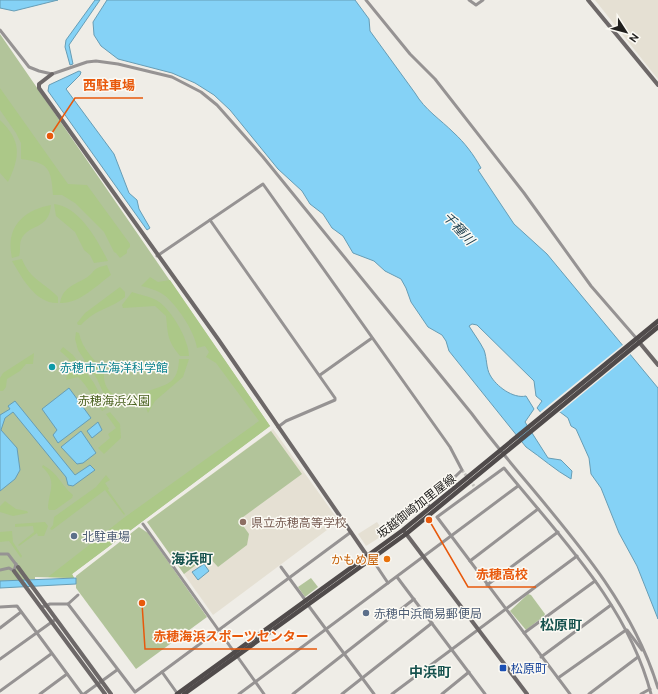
<svg xmlns="http://www.w3.org/2000/svg" width="658" height="694" font-family="Ubuntu,'Noto Sans JP',sans-serif">
	<style>
		.built { fill: #e5e0d3 }
		.green { fill: #b2c49a }
		.forest { fill: #acc888 }
		.water { fill: #85d2f6; stroke: #679db5 }
		.pier { fill: #efede7 }
		.lines { fill: none; stroke-linecap: round; stroke-linejoin: round }
		.street-tunnel { stroke: #c6c4bf; stroke-width: 3; stroke-dasharray: 3 1.5; stroke-linecap: butt }
		.street { stroke: #969393; stroke-width: 3 }
		.secondary { stroke: #6d6868; stroke-width: 4 }
		.primary { stroke: #504b4b; stroke-width: 4.5 }
		.culture-dot { fill: #0f9aa8; stroke: #fcfaf4; stroke-width: 1.5 }
		.education-dot { fill: #8d6e63; stroke: #fcfaf4; stroke-width: 1.5 }
		.service-dot { fill: #5c6f8a; stroke: #fcfaf4; stroke-width: 1.5 }
		.food-dot { fill: #e8710a; stroke: #fcfaf4; stroke-width: 1.5 }
		.transit-dot { fill: #1a4fb4; stroke: #fcfaf4; stroke-width: 1.5 }
		.labels { text-anchor: middle; dominant-baseline: central; stroke-width: 3; stroke-linejoin: round; paint-order: stroke }
		.culture-label { font-size: 12px; fill: #0d838f; stroke: #fcfaf4; text-anchor: start }
		.park-label { font-size: 12px; fill: #49611f; stroke: #fcfaf4 }
		.street-label { font-size: 12px; fill: #21201e; stroke: #fcfaf4 }
		.education-label { font-size: 12px; fill: #785e54; stroke: #fcfaf4; text-anchor: start }
		.service-label { font-size: 12px; fill: #4e5e75; stroke: #fcfaf4; text-anchor: start }
		.food-label { font-size: 12px; fill: #c56008; stroke: #fcfaf4; text-anchor: end }
		.transit-label { font-size: 12px; fill: #164399; stroke: #fcfaf4; text-anchor: start }
		.water-label { font-size: 13px; font-style: italic; fill: #1b3e4d; stroke: #fcfaf4 }
		.quarter-label { font-size: 14px; font-weight: bold; fill: #16524e; stroke: #fcfaf4 }
		.leader { fill: none; stroke: #e8590c; stroke-width: 1.5 }
		.callout-dot { fill: #e8590c; stroke: #fcfaf4; stroke-width: 1.5 }
		.callout-label { font-size: 13px; text-anchor: middle; font-weight: bold; fill: #e8590c; stroke: #fcfaf4; stroke-width: 3; stroke-linejoin: round; paint-order: stroke }
	</style>
	<rect width="100%" height="100%" fill="#efede7"/>
	<g class="built">
		<polygon points="595,0 658,0 658,79 653,73"/>
		<polygon points="273,429 339,521 213,615 147,522"/>
		<polygon points="377,522 385,534 366,546 358,534"/>
	</g>
	<g class="green">
		<polygon points="0,34 270,426 72,574 74,578 35,577 35,579 0,582"/>
		<polygon points="271,431 302,474 239,520 249,534 247,545 218,567 208,556 184,574 147,522"/>
		<polygon points="139,527 148,533 207,617 136,669 76,588 76,576"/>
		<polygon points="311,578 318,587 305,597 298,587"/>
		<polygon points="528,594 531,595 545,614 544,616 526,630 510,611"/>
	</g>
	<g class="forest">
		<path d="M0,88L68,184L87,185L130,244V247L127,250V253L120,258L116,253L114,252L104,232L75,203L62,195H53C51,168 49,163 21,159V143L16,133L0,110Z"/>
		<path d="M0,120C22,141 20,157 8,182L0,173Z"/>
		<path d="M54,204C79,206 98,241 108,261L94,263L90,255L84,250L75,232L56,216Z"/>
		<path d="M51,205C49,231 28,223 21,240C19,245 21,251 19,256L12,258C5,228 23,210 51,205Z"/>
		<path d="M22,259C30,280 44,282 58,297V303C36,304 22,278 12,261Z"/>
		<path d="M107,265L111,275C96,286 79,304 60,303C63,287 74,285 86,278C97,271 90,269 107,265Z"/>
		<path d="M150,277L158,282L170,280L270,426L72,574L74,578L48,577L125,517L259,421L216,363L206,357L209,352L205,346L197,348C195,332 177,305 164,295C157,290 149,288 141,286Z"/>
		<path d="M120,287L125,292V297C109,310 97,308 81,325H78L77,323L85,313Z"/>
		<path d="M132,292C140,295 149,296 156,300C171,308 189,340 189,356H180C167,340 168,335 166,316L155,306L123,308L122,305Z"/>
		<path d="M76,332L79,333C82,349 95,360 104,372C103,389 111,394 125,400L123,405L118,407L107,401L97,379L78,350L75,339Z"/>
		<polygon points="63,347 73,355 81,366 74,369 69,368 69,359 60,351"/>
		<polygon points="34,353 33,364 26,364 20,371 7,379 6,387 3,391 0,391 0,378 3,373"/>
		<path d="M179,359H189L183,377L155,401L148,413L144,403L136,397C158,383 178,391 179,359Z"/>
		<path d="M83,368L94,383L107,408L102,411C94,399 88,387 78,377L66,380L67,374Z"/>
		<polygon points="110,412 120,424 121,438 104,454 98,448 110,438 108,434 116,428 106,414"/>
		<path d="M43,465C59,474 61,485 73,495L72,498L55,510H49L48,508C49,490 58,481 42,467Z"/>
		<polygon points="106,475 110,480 105,483 109,489 108,490 125,514 124,515 105,490 52,530 50,529 53,525 54,517 96,487"/>
		<polygon points="5,501 16,509 27,511 28,513 13,516 0,512 0,506"/>
		<polygon points="45,522 48,526 44,536 38,536 37,533 19,546 18,545 34,532 33,526 15,527 15,524"/>
		<polygon points="12,531 13,542 22,556 21,558 9,541 0,542 0,532"/>
	</g>
	<g class="water">
		<polygon points="0,0 58,0 14,11 0,8"/>
		<polygon points="95,0 100,0 69,45 73,64 70,65 65,47 66,40"/>
		<path d="M107,0H355L369,19L370,31L415,93C425,110 440,119 454,133C464,142 474,155 481,168L478,170L514,224L547,254L658,388V619L637,566L619,533L601,488L591,474L589,458L576,429L571,426L568,418L560,412L543,415L537,408L542,401L536,396L534,381L477,325L472,324L469,326C474,334 480,342 484,350C487,358 486,368 490,375C496,386 513,399 526,396L534,409L525,422L548,458L561,460L572,471L571,479C555,470 542,458 526,447L449,351L446,341L442,335L428,327L411,302L406,288L401,279L385,271L374,261L353,253L343,236L332,228L323,214L310,204L302,191L278,169L230,110L214,95L195,83L172,73L118,59L101,46L94,35L93,22Z"/>
		<polygon points="79,71 81,72 80,75 66,89 114,154 129,193 137,200 139,209 150,228 147,230 48,91 49,85"/>
		<polygon points="69,388 91,418 58,443 53,435 57,430 42,409"/>
		<polygon points="15,401 75,475 90,465 95,470 73,486 68,485 66,477 13,412 5,418 1,430 17,448 20,470 15,479 0,491 0,415 10,409 8,406"/>
		<polygon points="98,422 102,430 92,438 87,431"/>
		<polygon points="81,431 96,453 83,463 77,464 61,447"/>
		<polygon points="204,564 209,571 198,580 192,572"/>
		<polygon points="76,578 76,584 0,588 0,581"/>
	</g>
	<polygon class="pier" points="624,344 632,353 558,414 541,416 539,413"/>
	<g class="lines">
		<polyline class="street-tunnel" points="462,470 474,486"/>
		<g class="street">
			<polyline points="366,0 410,54 435,79 524,193 591,286 637,339"/>
			<polyline points="469,0 476,5 483,0"/>
			<path d="M0,30L29,67L39,71L52,74L87,62L96,61L118,64L172,77L201,92L217,105L263,157L472,414C538,503 625,580 658,688"/>
			<polyline points="210,220 335,398 335,400 286,421 278,427"/>
			<polyline points="157,256 263,184 450,447 462,470 428,503 430,508"/>
			<polyline points="320,375 372,338"/>
			<polyline points="143,524 264,694"/>
			<polyline points="0,554 8,554 18,567"/>
			<polyline points="372,559 388,583"/>
			<polyline points="470,561 538,509"/>
			<polyline points="281,567 306,601"/>
			<polyline points="0,570 9,568 14,571 16,564"/>
			<polyline points="397,577 485,694"/>
			<polyline points="487,585 558,532"/>
			<polyline points="68,604 78,595"/>
			<polyline points="308,605 374,694"/>
			<polyline points="0,607 17,606 82,694"/>
			<polyline points="42,607 50,604 68,604 135,692 351,532"/>
			<polyline points="0,628 21,612"/>
			<polyline points="627,630 642,650"/>
			<polyline points="524,633 595,581"/>
			<polyline points="541,657 611,605"/>
			<polyline points="0,659 56,619"/>
			<polyline points="162,672 177,693"/>
			<polyline points="558,678 626,630"/>
			<polyline points="0,691 51,654"/>
			<polyline points="40,694 67,674"/>
			<polyline points="84,694 117,670"/>
			<polyline points="239,694 518,486"/>
			<polyline points="293,694 414,599"/>
			<polyline points="342,694 432,623"/>
			<polyline points="392,694 577,556"/>
			<polyline points="442,694 469,672"/>
			<path d="M570,694L437,517L504,468C560,537 628,605 651,694"/>
			<polyline points="589,694 638,657"/>
			<polyline points="641,694 650,689"/>
		</g>
		<g class="secondary">
			<polyline points="588,0 658,85"/>
			<polyline points="52,74 39,84 39,88 218,339 368,557"/>
			<polyline points="639,342 658,365"/>
			<polyline points="404,531 527,694"/>
			<polyline points="18,567 111,694"/>
			<polyline points="14,571 105,694"/>
		</g>
		<g class="primary">
			<polyline points="177,694 403,530 658,321"/>
			<polyline points="184,694 406,534 658,327"/>
		</g>
	</g>
	<circle class="culture-dot" cx="52" cy="367" r="4"/>
	<circle class="education-dot" cx="243" cy="522" r="4"/>
	<g class="service-dot">
		<circle cx="74" cy="536" r="4"/>
		<circle cx="366" cy="613" r="4"/>
	</g>
	<circle class="food-dot" cx="387" cy="559" r="4"/>
	<rect class="transit-dot" x="499" y="664" width="8" height="8" rx="2"/>
	<g class="labels">
		<g class="culture-label">
			<text x="60" y="367">赤穂市立海洋科学館</text>
		</g>
		<g class="park-label">
			<text x="114" y="400">赤穂海浜公園</text>
		</g>
		<g class="street-label">
			<text transform="translate(416 506) rotate(-38)">坂越御崎加里屋線</text>
		</g>
		<g class="education-label">
			<text x="251" y="522">県立赤穂高等学校</text>
		</g>
		<g class="service-label">
			<text x="82" y="536">北駐車場</text>
			<text x="374" y="613">赤穂中浜簡易郵便局</text>
		</g>
		<g class="food-label">
			<text x="379" y="559">かもめ屋</text>
		</g>
		<g class="transit-label">
			<text x="511" y="668">松原町</text>
		</g>
		<g class="water-label">
			<text transform="translate(459 228) rotate(47)">千種川</text>
		</g>
		<g class="quarter-label">
			<text x="192" y="559">海浜町</text>
			<text x="561" y="625">松原町</text>
			<text x="430" y="672">中浜町</text>
		</g>
	</g>
	<path class="leader" d="M50 136L75 98H143M429 520L468 587H536M142 603L145 649H317"/>
	<g class="callout-dot">
		<circle cx="50" cy="136" r="4"/>
		<circle cx="429" cy="520" r="4"/>
		<circle cx="142" cy="603" r="4"/>
	</g>
	<g class="callout-label">
		<text x="109" y="90">西駐車場</text>
		<text x="502" y="579">赤穂高校</text>
		<text x="231" y="641">赤穂海浜スポーツセンター</text>
	</g>
	<g transform="translate(626 32) rotate(126)" stroke="#fcfaf4" stroke-width="3" paint-order="stroke">
	<path d="M0-3L7 15L0 10L-7 15Z" fill="#21201e"/>
	<text y="-6" font-size="11" font-weight="bold" text-anchor="middle" fill="#21201e">N</text>
	</g>
</svg>
